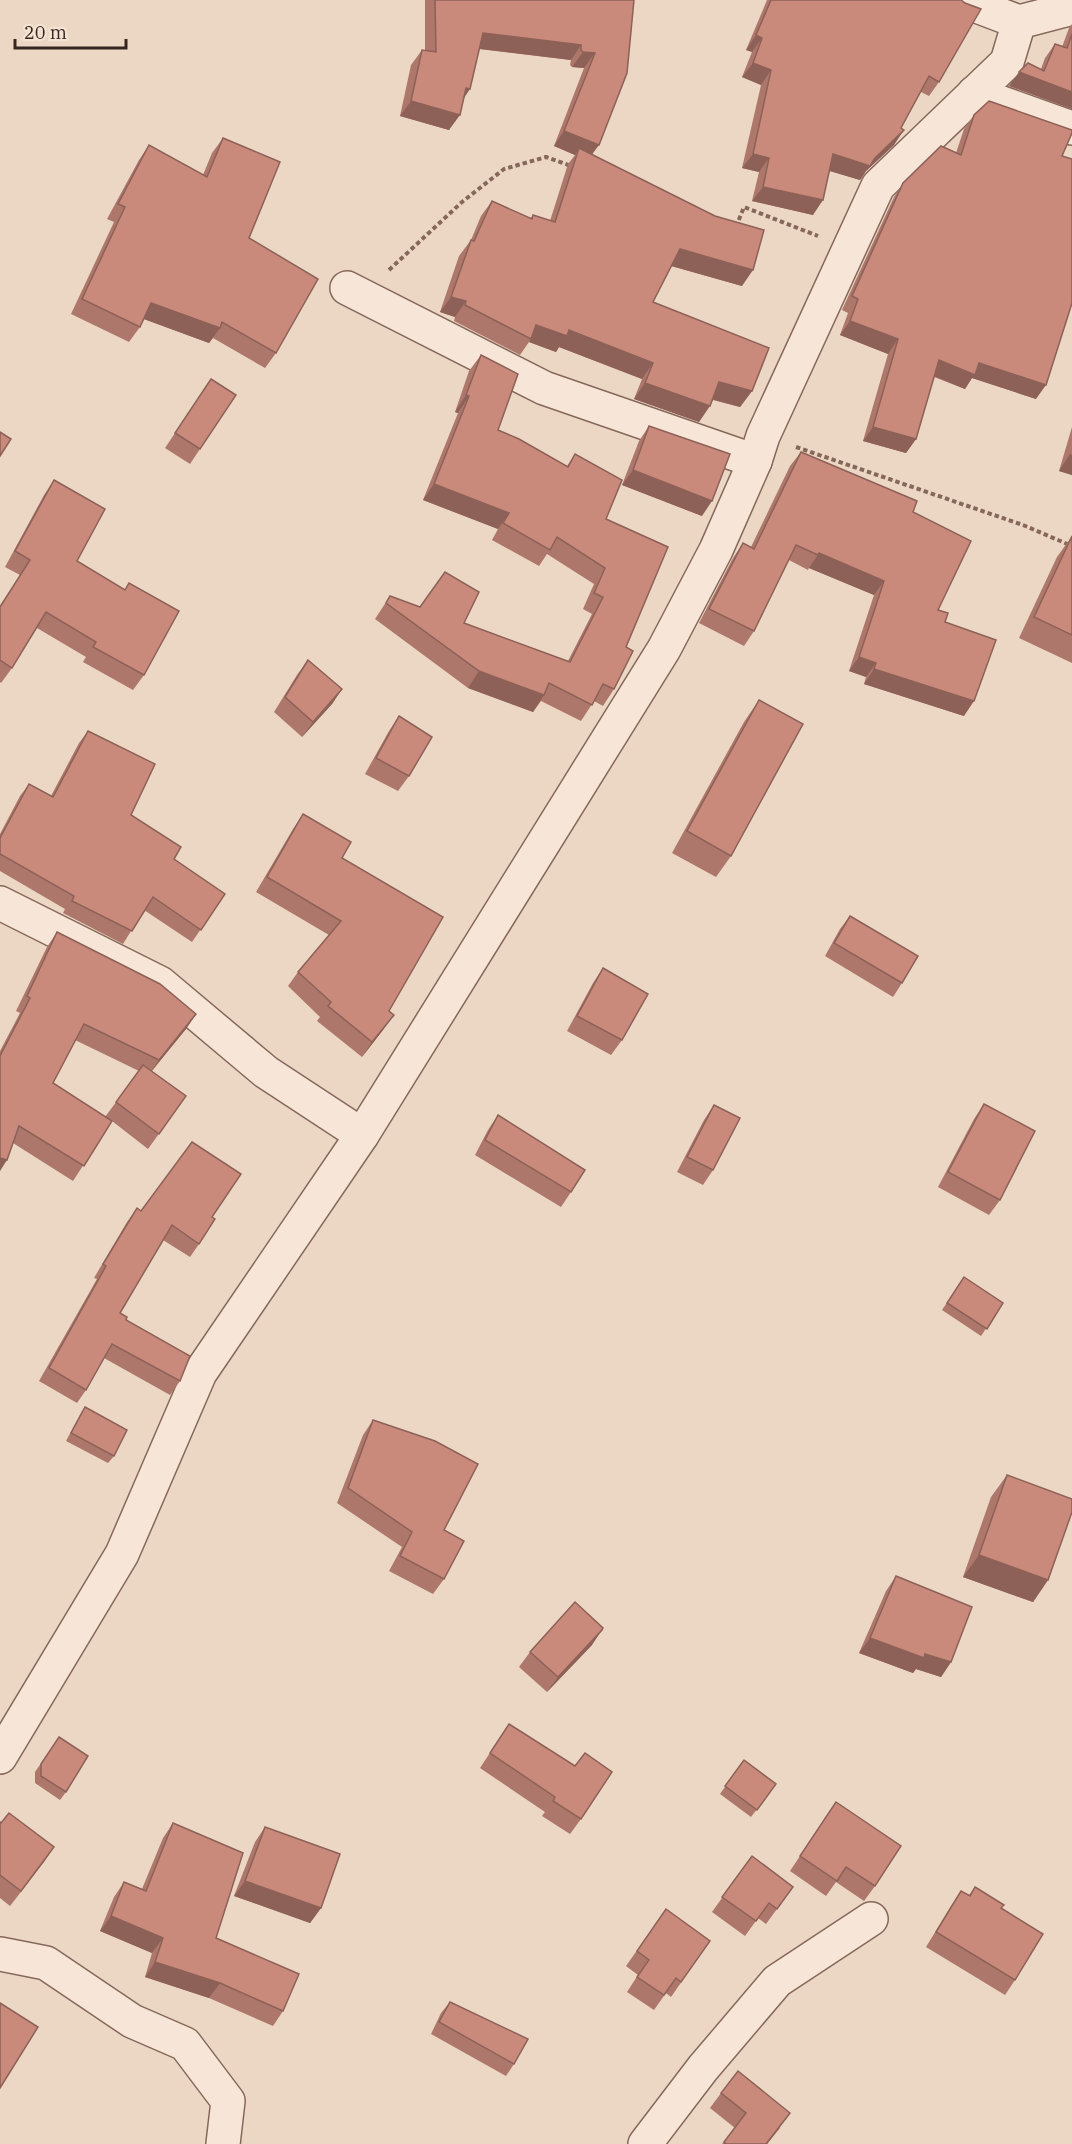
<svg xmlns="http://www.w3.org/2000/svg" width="1072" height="2144" font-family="'IBM Plex Serif',serif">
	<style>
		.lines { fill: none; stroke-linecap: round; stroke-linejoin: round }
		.minor-casing { stroke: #86685b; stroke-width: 36 }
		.path { stroke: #86685b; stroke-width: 4; stroke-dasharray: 4.5 3; stroke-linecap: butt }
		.minor { stroke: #f7e6d7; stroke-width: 33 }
		.wall { fill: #ad776b; fill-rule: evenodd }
		.shaded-wall { fill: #8d6157 }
		.building { fill: #c98a7c; stroke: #8d6157; stroke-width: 1.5 }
	</style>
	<rect width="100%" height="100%" fill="#ecd7c4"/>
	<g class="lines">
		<g class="minor-casing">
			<g id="minor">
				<polyline points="961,0 1019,22"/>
				<polyline points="974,93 1072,128"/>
				<polyline points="347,288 544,388 755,461"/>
				<polyline points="0,903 160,983 266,1072 362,1135"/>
				<polyline points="0,1757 122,1554 200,1373 362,1135 664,649 716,550 755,461 763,436 878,186 1007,62 1019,22 1069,9 1072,0"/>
				<polyline points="0,1954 46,1963 132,2021 185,2044 228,2101 223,2144"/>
				<polyline points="645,2144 703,2068 777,1981 871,1919"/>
			</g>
		</g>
		<g class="path">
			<polyline points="736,227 744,207 818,236"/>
			<polyline points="389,270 462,202 504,169 546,157 571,166"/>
			<polyline points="796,447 1023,525 1072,546"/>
		</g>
		<use href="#minor" class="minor"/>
	</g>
	<g class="wall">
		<polygon points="425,0 634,0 592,155 742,286 671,266 653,302 752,391 740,407 713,400 699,422 634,399 642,379 559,347 556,352 529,342 520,355 454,321 455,317 440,312 459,256 471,240 481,216 492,201 530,219 533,215 550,221 568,164 575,155 554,146 584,68 572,67 570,65 571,60 479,49 464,98 449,130 400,116 411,65 422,50 425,50"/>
		<polygon points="767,0 961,0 939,82 929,96 921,92 901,128 894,145 866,171 860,180 830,171 813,215 752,201 759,172 742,168 761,85 742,77 752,52 746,50"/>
		<polygon points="1072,24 1072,109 1009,86 1041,69 1045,58 1055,44 1062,47 1069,28"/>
		<polygon points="974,115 1062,156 1036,399 972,378 965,389 934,377 916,439 906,453 863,441 888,354 840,335 848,313 842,310 894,197 903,183 956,153 964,129"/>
		<polygon points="223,138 249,238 276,353 265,368 213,338 209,343 144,319 140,327 129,342 71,314 114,222 107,219 139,160 149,145 203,175 212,153"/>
		<polygon points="481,355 498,430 567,466 575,454 606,519 626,647 614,689 603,706 594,701 581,721 541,701 533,712 468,688 375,619 390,596 568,661 592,614 583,609 594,584 547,554 539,566 492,540 498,529 423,500 458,413 455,412 469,371"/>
		<polygon points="211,379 200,449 190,464 165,448"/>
		<polygon points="649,426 702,516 622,485 639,441"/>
		<polygon points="1072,427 1072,475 1059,471"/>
		<polygon points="801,452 913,512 938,610 945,622 964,716 864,684 866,677 849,671 874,595 809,568 808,570 789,560 754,631 744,646 699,623 733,558 743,543 751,547 790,466"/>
		<polygon points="54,480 77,561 125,590 129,583 144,675 133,690 83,662 86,657 37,628 12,668 1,683 0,682 0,606 20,575 5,567 44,495"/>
		<polygon points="1072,536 1072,663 1019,638 1057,557"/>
		<polygon points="308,660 342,689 332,704 302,737 274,712 297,675"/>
		<polygon points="759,700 731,856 716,877 672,853 744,722"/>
		<polygon points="399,716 409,776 398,791 365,774 389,731"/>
		<polygon points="88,731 131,815 174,859 225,894 192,942 144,910 123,944 63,913 65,909 0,871 0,834 20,796 29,784 51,796 79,743"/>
		<polygon points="303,814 342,858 389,1011 383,1030 362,1057 317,1021 320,1017 288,986 298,972 329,935 256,892 293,829"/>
		<polygon points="850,916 902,983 893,997 825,956 840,929"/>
		<path d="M57,932L196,1014L186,1029L152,1071L186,1096L148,1149L112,1121L73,1181L13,1143L0,1171V1051L20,1013L16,1011L47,947ZM75,1040L139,1071L105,1117L53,1083Z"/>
		<polygon points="603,968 622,1040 611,1055 567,1031 593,983"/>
		<polygon points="984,1104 1000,1200 989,1215 938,1187 974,1119"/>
		<polygon points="714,1105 713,1170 703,1185 677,1172 704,1120"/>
		<polygon points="498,1115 571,1192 561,1207 475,1155 488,1130"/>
		<polygon points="137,1208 141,1211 212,1217 199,1244 190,1257 163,1240 120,1313 180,1381 170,1395 104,1358 86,1390 77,1403 39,1381 97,1279 94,1278 127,1222"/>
		<polygon points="964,1277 1003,1303 981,1336 942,1310"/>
		<polygon points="85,1407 114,1456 108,1463 66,1441 80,1415"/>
		<polygon points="373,1420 444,1530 444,1579 433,1594 389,1571 402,1547 337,1503 363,1435"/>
		<polygon points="1007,1475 1048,1580 1033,1602 963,1577 991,1497"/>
		<polygon points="896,1576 951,1662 941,1677 916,1669 913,1673 859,1653 886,1591"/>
		<polygon points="592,1645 547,1692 519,1667 530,1652"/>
		<polygon points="509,1724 575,1766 581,1819 570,1834 542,1816 545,1812 480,1768"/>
		<polygon points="59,1737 66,1792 60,1800 35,1783 35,1772"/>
		<polygon points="744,1760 776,1784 751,1817 720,1794"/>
		<polygon points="836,1802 875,1886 864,1901 836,1882 826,1896 790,1871"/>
		<polygon points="0,1822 54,1847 10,1906 0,1898"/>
		<polygon points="173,1823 216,1938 283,2011 273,2026 209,1998 145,1977 152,1953 100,1931 114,1897 124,1882 142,1889 163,1838"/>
		<polygon points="265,1827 321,1908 310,1923 234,1896 255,1842"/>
		<polygon points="752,1856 793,1887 766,1924 758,1918 745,1936 712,1912"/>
		<polygon points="975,1887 1001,1908 1015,1980 1005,1995 926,1947 951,1906 961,1891 969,1895"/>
		<polygon points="666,1909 710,1941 671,1997 666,1993 654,2010 627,1992 638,1975 626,1966"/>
		<polygon points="450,2002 514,2064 506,2076 431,2034 441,2013"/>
		<polygon points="721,2093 780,2128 767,2144 722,2144 735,2128 710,2108"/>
	</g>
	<g class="shaded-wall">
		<polygon points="483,33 581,45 571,60 472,48"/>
		<polygon points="756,35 762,38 752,52 746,50"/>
		<polygon points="583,52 595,53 584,68 572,67"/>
		<polygon points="753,63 771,70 761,85 742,77"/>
		<polygon points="1019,72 1072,92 1072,109 1009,86"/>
		<polygon points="466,88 470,89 460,104"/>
		<polygon points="411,101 460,115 449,130 400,116"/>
		<polygon points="904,130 894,145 866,171 860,180 823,169 833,154 875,158"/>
		<polygon points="564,131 599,145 588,160 579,148 575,155 554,146"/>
		<polygon points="753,154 769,158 759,172 742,168"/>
		<polygon points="763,187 823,200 813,215 752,201"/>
		<polygon points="680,249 753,270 742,286 668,265"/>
		<polygon points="451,297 466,301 455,317 440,312"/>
		<polygon points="151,303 220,328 209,343 141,318"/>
		<polygon points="850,321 898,339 888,354 840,335"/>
		<polygon points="536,325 569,330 653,363 642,379 559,347 556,352 529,342 531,339"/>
		<polygon points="939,360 979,363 1046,385 1036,399 972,378 965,389 929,374"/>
		<polygon points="719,382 752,391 740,407 707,398"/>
		<polygon points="645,383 710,406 699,422 634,399"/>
		<polygon points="466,395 469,396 458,413 455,412"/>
		<polygon points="873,427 916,439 906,453 863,441"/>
		<polygon points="1070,454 1072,455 1072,475 1059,471"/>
		<polygon points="633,470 712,501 702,516 622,485"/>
		<polygon points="434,484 509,513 498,529 423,500"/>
		<polygon points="819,553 884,581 874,595 809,568"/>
		<polygon points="859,657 876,663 866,677 849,671"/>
		<polygon points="874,669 974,701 964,716 864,684"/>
		<polygon points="479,671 544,695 533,712 468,688"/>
		<polygon points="342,689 332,704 302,737 313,722"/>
		<polygon points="196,1014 186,1029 148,1075 159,1060"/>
		<polygon points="394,1015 383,1030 362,1057 372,1042"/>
		<polygon points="0,1158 7,1160 0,1171"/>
		<polygon points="979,1555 1048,1580 1033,1602 963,1577"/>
		<polygon points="602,1630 592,1645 547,1692 558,1677"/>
		<polygon points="870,1638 951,1662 941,1677 916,1669 913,1673 859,1653"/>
		<polygon points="54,1847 44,1862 10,1906 21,1891"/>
		<polygon points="245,1881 321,1908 310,1923 234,1896"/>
		<polygon points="111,1916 163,1938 152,1953 100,1931"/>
		<polygon points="155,1962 220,1983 209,1998 145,1977"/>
		<polygon points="790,2113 767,2144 766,2144"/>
	</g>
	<g class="building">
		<polygon points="435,0 634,0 627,73 599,145 564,131 595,53 583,52 581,50 581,45 483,33 470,89 466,88 460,115 411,101 422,50 436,52"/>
		<polygon points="771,0 961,0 965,3 981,9 939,82 929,76 901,128 904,130 875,158 870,166 833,154 823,200 763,187 769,158 753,154 771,70 753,63 762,38 756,35"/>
		<polygon points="1072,34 1072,92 1019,72 1028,63 1044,71 1055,44 1067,48"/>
		<polygon points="989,101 1072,130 1072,133 1062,156 1072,159 1072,303 1046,385 979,363 975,375 939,360 916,439 873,427 898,339 850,321 858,299 852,296 903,183 941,146 961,155 974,115"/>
		<polygon points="223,138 280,162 249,238 318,279 276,353 222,322 220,328 151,303 140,327 82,299 125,207 118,204 149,145 207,177"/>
		<polygon points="579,148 715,216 764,230 753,270 680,249 653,302 769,348 752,391 719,382 710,406 645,383 653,363 569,330 567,336 536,325 531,339 465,305 466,301 451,297 471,240 474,241 492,201 532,219 533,215 555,222"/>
		<polygon points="481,355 518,374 498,430 519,439 568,467 575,454 622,480 606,519 668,547 626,647 633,651 614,689 603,684 592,705 549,683 544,695 479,671 386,603 390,596 420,607 445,572 479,592 464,623 570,662 603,597 594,593 605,568 557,537 550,550 503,523 509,513 434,484 469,396 466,395"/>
		<polygon points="211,379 236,395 200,449 175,433"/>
		<polygon points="649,426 730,454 712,501 633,470"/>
		<polygon points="0,432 11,439 0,456"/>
		<polygon points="801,452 917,501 913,512 971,541 938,610 948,613 945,622 996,640 974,701 874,669 876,663 859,657 884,581 819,553 818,555 796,545 754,631 709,609 743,543 754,549"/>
		<polygon points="54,480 105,509 77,561 125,590 129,583 179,611 144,675 93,647 96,642 46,612 12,668 0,660 0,607 30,560 15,551"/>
		<polygon points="1072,536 1072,635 1034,617"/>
		<polygon points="308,660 342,689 313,722 285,697"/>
		<polygon points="759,700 803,724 731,856 687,831"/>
		<polygon points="399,716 432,737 409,776 376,758"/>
		<polygon points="88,731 155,764 131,815 181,847 174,859 225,894 201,930 153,897 132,931 72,901 74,896 0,854 0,838 29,784 53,797"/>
		<polygon points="303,814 351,842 342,858 443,917 389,1011 394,1015 372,1042 328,1006 331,1002 298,972 341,921 267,877"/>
		<polygon points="850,916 918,956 902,983 834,943"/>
		<polygon points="57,932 160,984 196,1014 159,1060 84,1024 53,1083 112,1121 84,1166 19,1126 7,1160 0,1158 0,1056 30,998 27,996"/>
		<polygon points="603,968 648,994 622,1040 577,1016"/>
		<polygon points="143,1065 186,1096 159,1134 116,1102"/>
		<polygon points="984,1104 1035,1131 1000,1200 948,1172"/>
		<polygon points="714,1105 740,1118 713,1170 687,1157"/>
		<polygon points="498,1115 585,1170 571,1192 485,1140"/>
		<polygon points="192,1142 241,1174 212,1217 215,1219 199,1244 172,1225 120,1313 127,1317 126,1320 190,1356 180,1381 112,1344 86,1390 49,1368 106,1266 103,1264 137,1208 141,1211"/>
		<polygon points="964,1277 1003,1303 987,1329 947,1303"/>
		<polygon points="85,1407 127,1430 114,1456 71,1433"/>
		<polygon points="373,1420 435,1441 478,1464 444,1530 464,1541 444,1579 400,1556 412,1532 348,1488"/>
		<polygon points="1007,1475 1072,1499 1072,1512 1048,1580 979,1555"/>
		<polygon points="896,1576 972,1607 951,1662 925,1654 924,1658 870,1638"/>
		<polygon points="575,1602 603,1628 602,1630 558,1677 530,1652"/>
		<polygon points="509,1724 575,1766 585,1753 612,1772 581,1819 553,1801 555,1797 490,1753"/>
		<polygon points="59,1737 88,1756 66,1792 41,1776 41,1764"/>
		<polygon points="744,1760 776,1784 757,1810 725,1786"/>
		<polygon points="836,1802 901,1846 875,1886 846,1867 837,1881 800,1856"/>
		<polygon points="9,1813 54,1847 21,1891 0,1875 0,1822 1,1823"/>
		<polygon points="173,1823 243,1853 216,1938 299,1974 283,2011 220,1983 155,1962 163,1938 111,1916 124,1882 146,1891"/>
		<polygon points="265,1827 340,1854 321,1908 245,1881"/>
		<polygon points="752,1856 793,1887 777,1909 769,1903 756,1921 722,1897"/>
		<polygon points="975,1887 1004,1905 1001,1908 1043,1934 1015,1980 936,1932 961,1891 970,1896"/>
		<polygon points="666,1909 710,1941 681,1982 676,1978 664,1995 637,1977 649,1960 637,1951"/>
		<polygon points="450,2002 528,2039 514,2064 439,2022"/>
		<polygon points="0,2003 38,2027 0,2088"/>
		<polygon points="738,2071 790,2113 766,2144 726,2144 724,2142 746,2113 721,2093"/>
	</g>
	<path d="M15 39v9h111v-9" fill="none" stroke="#37251f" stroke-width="3"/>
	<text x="24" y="39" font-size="18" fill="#37251f" stroke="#f4e3d3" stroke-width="4.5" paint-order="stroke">20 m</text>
</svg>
